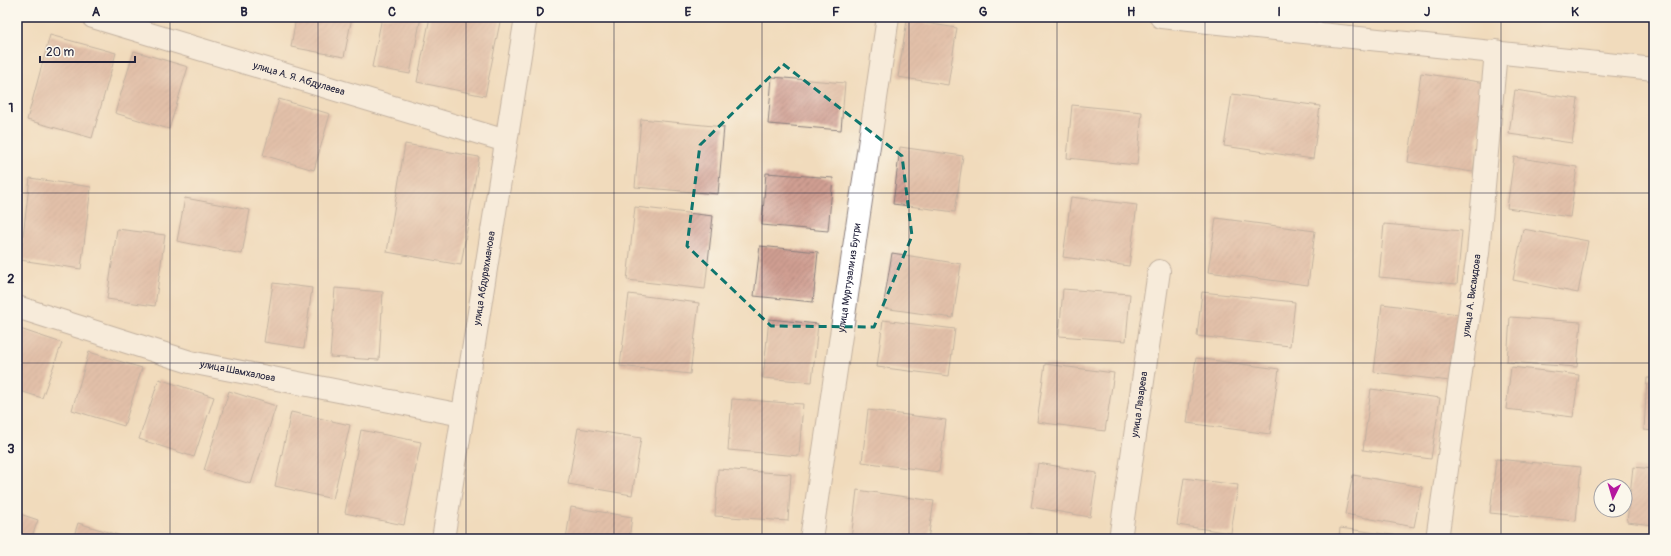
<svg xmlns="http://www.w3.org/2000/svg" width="1671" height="556" font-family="Pangolin,sans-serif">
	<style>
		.building { fill: url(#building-hatch) }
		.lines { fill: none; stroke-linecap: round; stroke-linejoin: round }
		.minor-casing { stroke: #8a7e7c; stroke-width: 24 }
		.minor { stroke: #fff; stroke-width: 22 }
		.marked { fill: none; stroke: #0f766e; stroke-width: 3; stroke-dasharray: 8 5; stroke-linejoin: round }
		.grid { fill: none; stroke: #22223b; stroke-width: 1; stroke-opacity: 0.55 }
		.labels { text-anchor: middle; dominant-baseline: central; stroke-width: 3; stroke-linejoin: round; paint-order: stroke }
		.street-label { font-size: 10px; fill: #22223b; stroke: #fbf7ec }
		.neatline { fill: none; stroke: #22223b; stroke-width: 1.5 }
		.grid-label { font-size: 13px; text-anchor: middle; font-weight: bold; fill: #22223b }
	</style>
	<defs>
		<pattern id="building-hatch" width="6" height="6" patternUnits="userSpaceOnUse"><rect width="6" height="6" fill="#d09f92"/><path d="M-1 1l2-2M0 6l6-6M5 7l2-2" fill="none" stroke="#a88178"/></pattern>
	</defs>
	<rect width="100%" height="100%" fill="#fbf7ec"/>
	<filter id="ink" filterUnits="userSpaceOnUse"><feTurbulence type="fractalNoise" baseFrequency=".025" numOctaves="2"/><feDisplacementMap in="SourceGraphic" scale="8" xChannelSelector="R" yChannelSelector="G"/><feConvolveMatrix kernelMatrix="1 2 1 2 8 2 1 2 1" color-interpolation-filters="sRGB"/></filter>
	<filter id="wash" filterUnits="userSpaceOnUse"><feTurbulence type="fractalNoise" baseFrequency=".012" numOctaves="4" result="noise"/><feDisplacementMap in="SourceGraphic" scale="16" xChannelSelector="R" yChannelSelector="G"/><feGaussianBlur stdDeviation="0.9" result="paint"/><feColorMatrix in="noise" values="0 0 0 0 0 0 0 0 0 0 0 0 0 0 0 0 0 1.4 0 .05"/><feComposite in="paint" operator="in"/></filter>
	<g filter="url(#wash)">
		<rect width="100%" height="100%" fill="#f1dbbc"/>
		<g id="blocks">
			<g class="building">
				<polygon points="296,17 352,17 344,57 291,47"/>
				<polygon points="382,17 421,17 410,74 372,67"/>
				<polygon points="430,17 501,17 485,96 417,82"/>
				<polygon points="907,20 957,28 948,85 898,77"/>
				<polygon points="50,35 116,53 92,138 27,120"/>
				<polygon points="134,51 188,67 169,129 115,113"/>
				<polygon points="1421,73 1486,83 1473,172 1408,162"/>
				<polygon points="772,77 845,83 841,130 768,124"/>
				<polygon points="1515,90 1578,99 1572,143 1509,134"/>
				<polygon points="1232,94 1320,106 1313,159 1224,146"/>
				<polygon points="279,99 330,114 314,170 263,155"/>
				<polygon points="1072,105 1142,112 1137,165 1067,158"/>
				<polygon points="641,119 724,127 718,194 635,187"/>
				<polygon points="405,144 479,157 461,265 387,252"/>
				<polygon points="900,147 963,156 955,212 893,204"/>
				<polygon points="1514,157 1577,167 1570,217 1507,208"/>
				<polygon points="766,173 833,178 828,231 762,225"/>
				<polygon points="30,178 91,187 81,269 20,260"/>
				<polygon points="1071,197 1137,205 1129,266 1063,257"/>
				<polygon points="185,198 250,210 242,254 177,241"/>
				<polygon points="635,207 713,216 705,289 627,280"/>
				<polygon points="1216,218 1315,231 1308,285 1208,272"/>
				<polygon points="1384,224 1462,231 1457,284 1379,277"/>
				<polygon points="117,229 165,235 155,306 107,299"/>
				<polygon points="1523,229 1588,241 1578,293 1513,280"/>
				<polygon points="760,246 818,252 813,302 754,296"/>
				<polygon points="892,253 961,264 953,318 883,308"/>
				<polygon points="273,283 312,288 304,348 264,342"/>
				<polygon points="335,288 383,292 379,360 330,357"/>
				<polygon points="1063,289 1130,294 1126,341 1059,336"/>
				<polygon points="1202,292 1295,302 1290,346 1197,336"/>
				<polygon points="629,294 699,303 690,374 620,366"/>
				<polygon points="1382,304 1458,314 1450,381 1374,372"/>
				<polygon points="1510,317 1581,322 1577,367 1507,362"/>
				<polygon points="769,319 818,324 812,382 763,378"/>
				<polygon points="883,320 955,329 949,376 877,367"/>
				<polygon points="17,328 62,343 42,398 17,390"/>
				<polygon points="89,352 142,368 124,426 72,410"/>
				<polygon points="1196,358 1279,369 1270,434 1187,423"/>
				<polygon points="1045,364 1114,373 1105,431 1037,422"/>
				<polygon points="1511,367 1579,375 1573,417 1506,409"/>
				<polygon points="1647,378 1654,378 1654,431 1644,430"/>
				<polygon points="159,379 214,397 194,457 139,439"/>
				<polygon points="1371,389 1440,398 1431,459 1363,450"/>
				<polygon points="229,391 276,406 251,484 204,470"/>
				<polygon points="732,399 803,404 799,456 728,450"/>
				<polygon points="868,410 946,420 939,472 862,462"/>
				<polygon points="291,412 350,425 333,499 275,486"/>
				<polygon points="578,428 641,438 632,495 568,484"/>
				<polygon points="361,430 421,442 404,525 345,513"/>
				<polygon points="1496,459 1581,467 1576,521 1490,513"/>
				<polygon points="1038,463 1097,473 1090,517 1031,507"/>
				<polygon points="1633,467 1654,469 1654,525 1627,522"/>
				<polygon points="718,469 791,474 788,521 715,516"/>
				<polygon points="1353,475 1422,487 1414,527 1345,514"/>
				<polygon points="1184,478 1238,485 1231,533 1177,525"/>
				<polygon points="857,490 934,501 928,539 851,539"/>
				<polygon points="571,507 632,517 629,539 566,539"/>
				<polygon points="17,513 38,520 31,539 17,539"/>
				<polygon points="78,523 131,539 73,539"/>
				<polygon points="1340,528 1414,538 1414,539 1339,539"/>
				<polygon points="1028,534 1062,538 1062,539 1028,539"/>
			</g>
		</g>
	</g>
	<g filter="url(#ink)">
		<use href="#blocks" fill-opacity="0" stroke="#8a7e7c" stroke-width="1"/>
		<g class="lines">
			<g class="minor-casing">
				<g id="minor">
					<path id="s1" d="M93,17L506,141"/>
					<polyline points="1161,17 1654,69"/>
					<path id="s2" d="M17,307L190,362L462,415"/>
					<path id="s3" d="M443,539L526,17"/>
					<path id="s4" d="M811,539L888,17"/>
					<path id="s5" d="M1120,539L1159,271"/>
					<path id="s6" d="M1437,539L1478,253L1496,51"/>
				</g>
			</g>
			<use href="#minor" class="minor"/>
		</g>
	</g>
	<path d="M0 0H1671V556H0ZM783,64L902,156L912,236L874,327L771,326L687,246L700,145Z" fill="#f1dbbc" fill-opacity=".55" fill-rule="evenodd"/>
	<path class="marked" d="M783,64L902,156L912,236L874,327L771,326L687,246L700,145Z"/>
	<path class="grid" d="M170,17V539M318,17V539M466,17V539M614,17V539M762,17V539M909,17V539M1057,17V539M1205,17V539M1353,17V539M1501,17V539M17,193H1654M17,363H1654"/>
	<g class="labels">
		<g class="street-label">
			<text stroke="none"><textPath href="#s1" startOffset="215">улица А. Я. Абдулаева</textPath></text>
			<text stroke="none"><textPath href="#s3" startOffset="264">улица Абдурахманова</textPath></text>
			<text stroke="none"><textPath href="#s4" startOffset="264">улица Муртузали из Бутри</textPath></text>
			<text stroke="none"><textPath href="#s6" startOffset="246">улица А. Висаидова</textPath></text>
			<text stroke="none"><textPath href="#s2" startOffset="230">улица Шамхалова</textPath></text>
			<text stroke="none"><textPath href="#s5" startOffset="136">улица Лазарева</textPath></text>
		</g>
	</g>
	<rect width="1671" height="556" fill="none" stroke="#fbf7ec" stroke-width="44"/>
	<g transform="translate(1613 498) rotate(185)"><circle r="19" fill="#fbf7ec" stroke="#a4a2a5"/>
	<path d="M0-3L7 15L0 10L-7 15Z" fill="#b5179e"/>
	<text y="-6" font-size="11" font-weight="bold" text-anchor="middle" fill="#22223b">С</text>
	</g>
	<path d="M40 56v6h95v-6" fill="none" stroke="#22223b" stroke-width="2"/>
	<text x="46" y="56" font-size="12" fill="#22223b" stroke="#fbf7ec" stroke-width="3" paint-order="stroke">20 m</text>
	<rect x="22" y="22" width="1627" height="512" class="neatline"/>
	<g class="grid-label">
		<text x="96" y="16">A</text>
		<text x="244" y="16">B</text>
		<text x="392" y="16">C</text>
		<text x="540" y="16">D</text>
		<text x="688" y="16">E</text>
		<text x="836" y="16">F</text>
		<text x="983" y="16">G</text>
		<text x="1131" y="16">H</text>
		<text x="1279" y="16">I</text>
		<text x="1427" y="16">J</text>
		<text x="1575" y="16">K</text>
		<text x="11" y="112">1</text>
		<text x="11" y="283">2</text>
		<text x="11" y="453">3</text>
	</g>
</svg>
